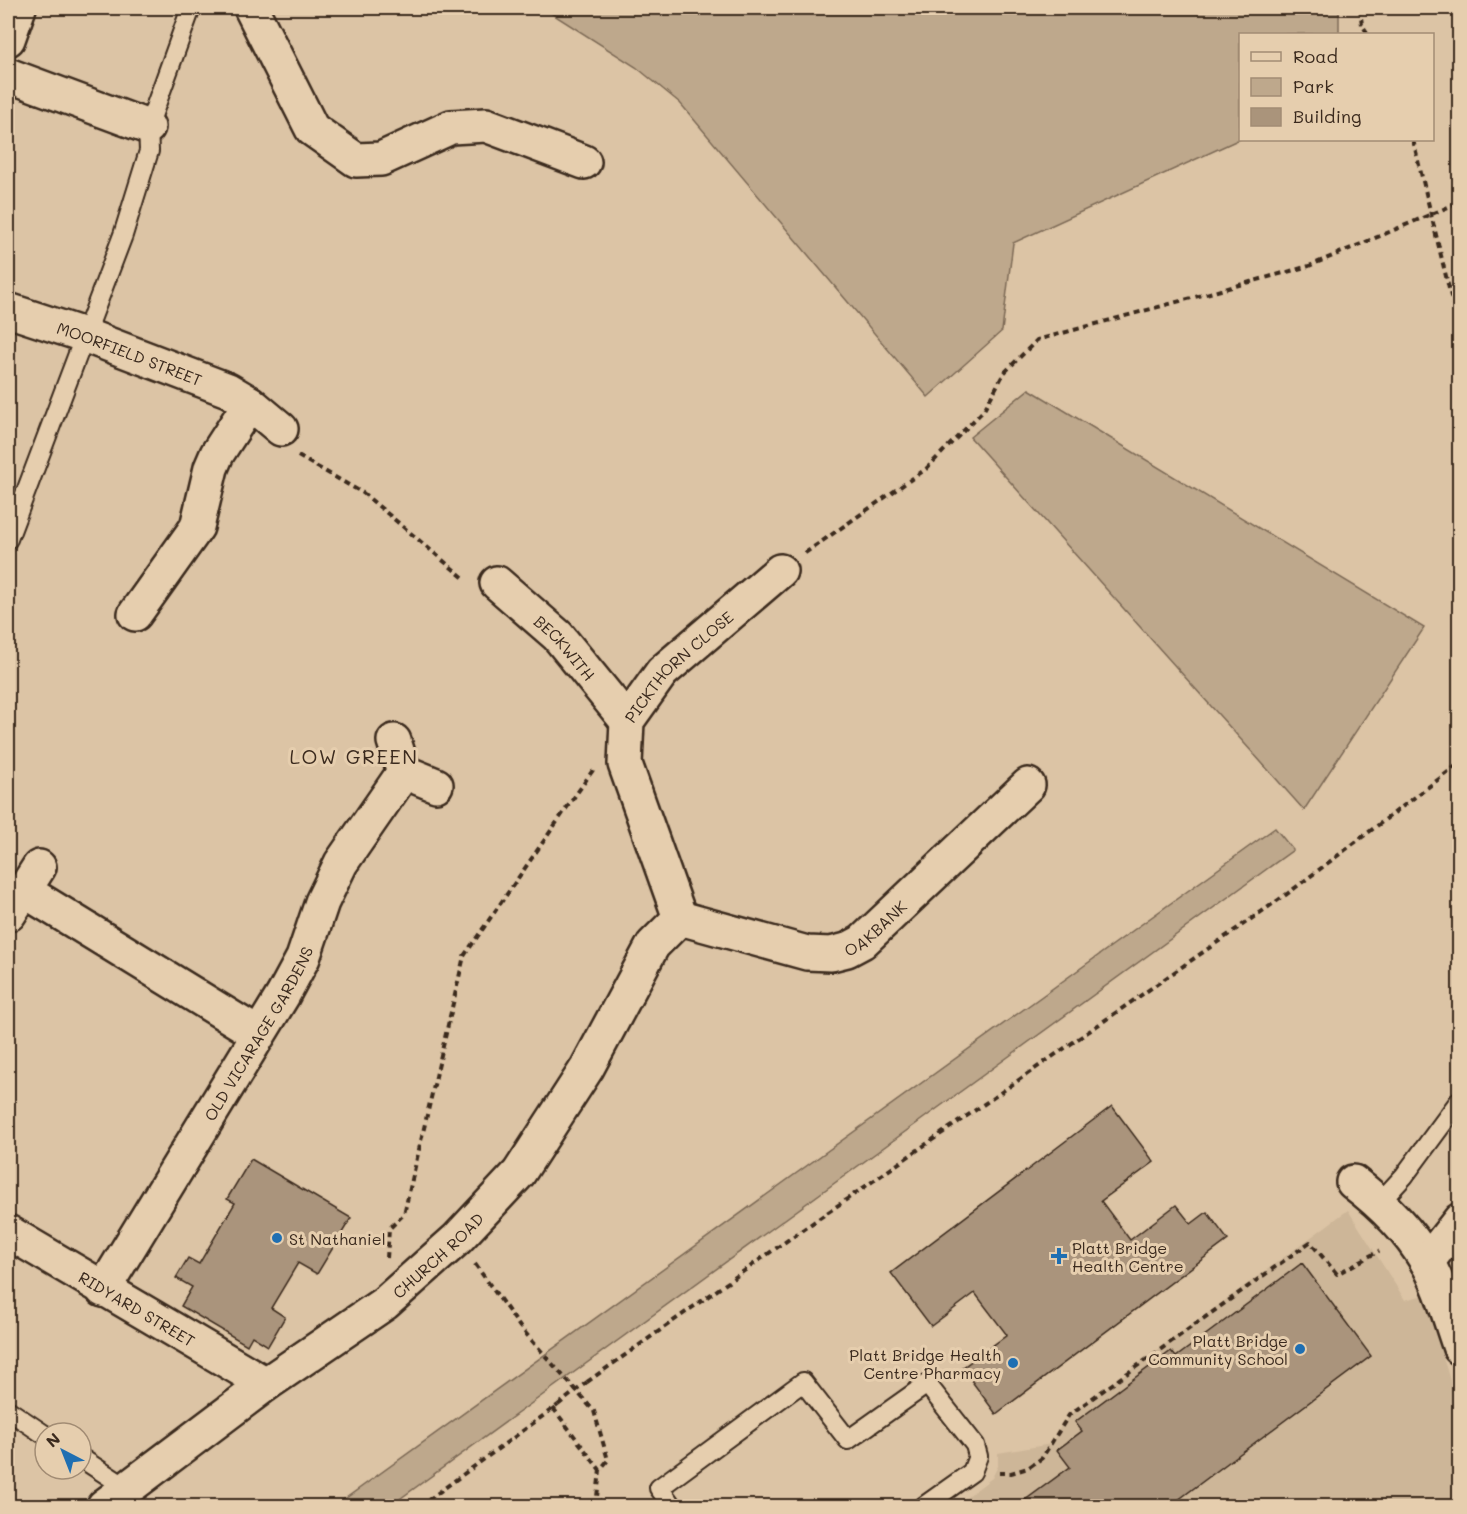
<svg xmlns="http://www.w3.org/2000/svg" width="1467" height="1514" font-family="Mali,sans-serif">
	<style>
		.built { fill: #cdb698 }
		.green { fill: #bea88c; stroke: #7c6955; stroke-width: 1.5 }
		.building { fill: #aa947b; stroke: #3b2a1e; stroke-width: 1.5 }
		.lines { fill: none; stroke-linecap: round; stroke-linejoin: round }
		.service-casing { stroke: #3b2a1e; stroke-width: 22 }
		.minor-casing { stroke: #3b2a1e; stroke-width: 38 }
		.primary-casing { stroke: #3b2a1e; stroke-width: 38 }
		.path { stroke: #3b2a1e; stroke-width: 4; stroke-dasharray: 6 4.5; stroke-linecap: butt }
		.service { stroke: #e6ceae; stroke-width: 18 }
		.minor { stroke: #e6ceae; stroke-width: 33 }
		.primary { stroke: #e6ceae; stroke-width: 33 }
		.path-bridge { stroke: #3b2a1e; stroke-width: 4; stroke-dasharray: 6 4.5; stroke-linecap: butt }
		.poi-dot { fill: #1f6fb2; stroke: #e6ceae; stroke-width: 2 }
		.labels { text-anchor: middle; dominant-baseline: central; stroke-width: 6; stroke-linejoin: round; paint-order: stroke }
		.street-label { font-size: 16px; fill: #3b2a1e; stroke: #e6ceae }
		.poi-label { font-size: 16px; fill: #3b2a1e; stroke: #e6ceae; text-anchor: start }
		.quarter-label { font-size: 20px; letter-spacing: 1.5px; fill: #3b2a1e; stroke: #e6ceae }
	</style>
	<rect width="100%" height="100%" fill="#dcc4a5"/>
	<filter id="ink" filterUnits="userSpaceOnUse"><feTurbulence type="fractalNoise" baseFrequency=".0167" numOctaves="2"/><feDisplacementMap in="SourceGraphic" scale="12" xChannelSelector="R" yChannelSelector="G"/><feConvolveMatrix kernelMatrix="1 2 1 2 8 2 1 2 1" color-interpolation-filters="sRGB"/></filter>
	<g filter="url(#ink)">
		<polygon class="built" points="1348,1210 1405,1300 1424,1295 1455,1397 1453,1398 1459,1506 955,1506 992,1478 998,1466 998,1453 1051,1444 1061,1426 1073,1412"/>
		<g class="green">
			<polygon points="543,8 1339,8 1339,34 1240,34 1240,139 1013,243 1002,331 928,397 680,103 636,67"/>
			<polygon points="1029,389 1424,628 1304,810 970,437"/>
			<polygon points="1275,828 1293,850 390,1506 335,1506"/>
		</g>
		<g class="building">
			<polygon points="1112,1106 1154,1162 1101,1201 1130,1240 1176,1205 1191,1224 1207,1212 1228,1240 996,1414 962,1368 1007,1335 975,1293 931,1326 891,1273"/>
			<polygon points="251,1159 351,1218 317,1274 298,1263 271,1308 285,1317 268,1346 252,1336 247,1345 181,1306 192,1287 176,1278 188,1258 199,1264 235,1203 227,1199"/>
			<polygon points="1302,1263 1371,1356 1170,1506 1017,1506 1070,1467 1057,1450 1082,1431 1075,1422 1171,1351 1176,1357"/>
		</g>
		<g class="lines">
			<g class="service-casing">
				<g id="service">
					<polyline points="8,539 123,235 149,151 148,127 191,8"/>
					<polyline points="1380,1202 1404,1176 1460,1100"/>
					<polyline points="8,1410 45,1435"/>
					<polyline points="81,1458 127,1488"/>
					<polyline points="672,1506 659,1488 803,1382 848,1440 927,1384 975,1445 978,1456 972,1472 924,1506"/>
				</g>
			</g>
			<g class="minor-casing">
				<g id="minor">
					<polyline points="251,8 312,129 356,160 381,159 451,127 486,125 584,162"/>
					<polyline points="8,75 148,127"/>
					<path id="s1" d="M8,310L84,335L228,390L250,403L281,429"/>
					<path id="s2" d="M497,583L558,636L627,721"/>
					<polyline points="135,614 197,527 211,468 217,454 250,403"/>
					<polyline points="394,741 404,772 436,785"/>
					<polyline points="25,891 258,1034"/>
					<polyline points="9,914 39,867"/>
					<path id="s3" d="M680,918L625,764L627,721L662,672L780,571"/>
					<path id="s4" d="M680,918L807,953L831,954L847,950L862,942L1028,785"/>
					<path d="M1353,1182C1382,1204 1407,1228 1426,1260C1441,1285 1450,1320 1460,1348"/>
					<path id="s5" d="M8,1232L266,1384"/>
					<polyline points="1427,1262 1460,1220"/>
					<path id="s6" d="M103,1290L283,995L303,958L322,902L341,863L404,772"/>
					<path id="s7" d="M104,1506L266,1384L385,1303L457,1239L519,1173L587,1068L653,945L680,918"/>
				</g>
			</g>
			<g class="primary-casing">
				<polyline id="primary" points="8,39 19,8"/>
			</g>
			<g class="path">
				<polyline points="1360,8 1362,25 1368,34"/>
				<polyline points="1413,140 1460,334"/>
				<polyline points="298,456 363,493 465,579"/>
				<polyline points="805,553 926,469 984,410 1004,373 1037,340 1309,266 1460,202"/>
				<polyline points="387,1258 389,1229 404,1214 464,956 593,770"/>
				<polyline points="475,1264 520,1327 594,1411 608,1460 600,1470 597,1497 604,1506"/>
				<polyline points="587,1382 775,1249 1287,894 1460,763"/>
				<polyline points="553,1408 600,1470"/>
				<polyline points="999,1473 1011,1473 1028,1468 1042,1458 1069,1415 1310,1242 1337,1274 1379,1251"/>
				<polyline points="420,1506 558,1405"/>
			</g>
			<use href="#service" class="service"/>
			<use href="#minor" class="minor"/>
			<use href="#primary" class="primary"/>
			<polyline class="path-bridge" points="558,1405 587,1382"/>
		</g>
	</g>
	<g class="poi-dot">
		<circle cx="277" cy="1238" r="6"/>
		<path d="M1056 1247h6v6h6v6h-6v6h-6v-6h-6v-6h6z"/>
		<circle cx="1300" cy="1349" r="6"/>
		<circle cx="1013" cy="1363" r="6"/>
	</g>
	<g class="labels">
		<g class="street-label">
			<text stroke="none"><textPath href="#s1" startOffset="129">MOORFIELD STREET</textPath></text>
			<text stroke="none"><textPath href="#s2" startOffset="94">BECKWITH</textPath></text>
			<text stroke="none"><textPath href="#s3" startOffset="282">PICKTHORN CLOSE</textPath></text>
			<text stroke="none"><textPath href="#s4" startOffset="208">OAKBANK</textPath></text>
			<text stroke="none"><textPath href="#s6" startOffset="300">OLD VICARAGE GARDENS</textPath></text>
			<text stroke="none"><textPath href="#s7" startOffset="418">CHURCH ROAD</textPath></text>
			<text stroke="none"><textPath href="#s5" startOffset="150">RIDYARD STREET</textPath></text>
		</g>
		<g class="poi-label">
			<text x="289" y="1238">St Nathaniel</text>
			<text x="1072" y="1247">Platt Bridge<tspan x="1072" dy="18">Health Centre</tspan></text>
			<text x="1288" y="1340" text-anchor="end">Platt Bridge<tspan x="1288" dy="18">Community School</tspan></text>
			<text x="1001" y="1354" text-anchor="end">Platt Bridge Health<tspan x="1001" dy="18">Centre Pharmacy</tspan></text>
		</g>
		<g class="quarter-label">
			<text x="354" y="756">LOW GREEN</text>
		</g>
	</g>
	<rect width="1467" height="1514" fill="none" stroke="#e6ceae" stroke-width="30"/>
	<rect x="15" y="15" width="1437" height="1484" fill="none" stroke="#3b2a1e" stroke-width="2" filter="url(#ink)"/>
	<rect x="1239" y="33" width="195" height="108" fill="#e6ceae" stroke="#a28c74" stroke-width="1.5"/>
	<rect x="1251" y="52" width="30" height="9" fill="#e6ceae" stroke="#a28c74" stroke-width="1.5"/>
	<text x="1293" y="63" font-size="18" fill="#3b2a1e">Road</text>
	<rect x="1251" y="78" width="30" height="18" fill="#bea88c" stroke="#a28c74" stroke-width="1.5"/>
	<text x="1293" y="93" font-size="18" fill="#3b2a1e">Park</text>
	<rect x="1251" y="108" width="30" height="18" fill="#aa947b" stroke="#a28c74" stroke-width="1.5"/>
	<text x="1293" y="123" font-size="18" fill="#3b2a1e">Building</text>
	<g transform="translate(63 1451) rotate(318)"><circle r="28" fill="#e6ceae" stroke="#a28c74" stroke-width="1.5"/>
	<path d="M0-4.5L10 22L0 15L-10 22Z" fill="#1f6fb2"/>
	<text y="-9" font-size="16" font-weight="bold" text-anchor="middle" fill="#3b2a1e">N</text>
	</g>
</svg>
